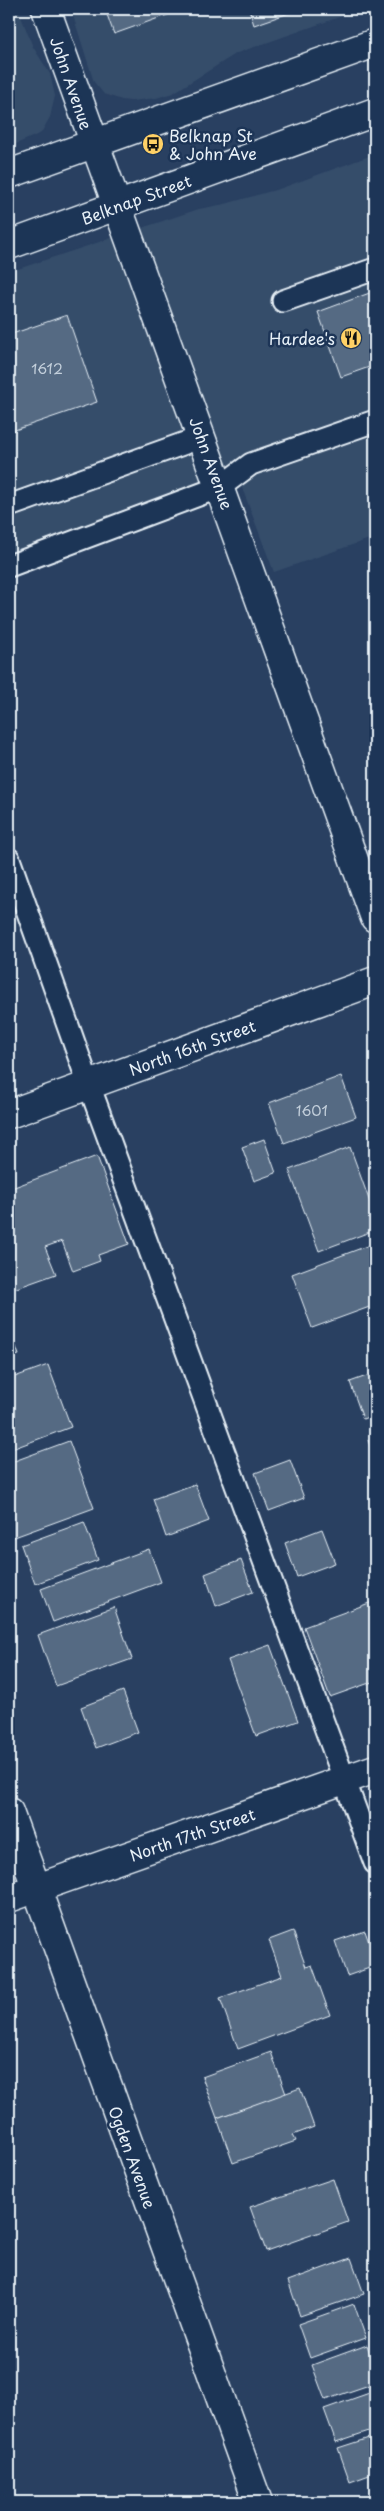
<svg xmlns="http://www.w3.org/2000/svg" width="384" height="2511" font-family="'Playpen Sans',sans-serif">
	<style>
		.built { fill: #364d6b }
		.building { fill: #556a83; stroke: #e8f1f8 }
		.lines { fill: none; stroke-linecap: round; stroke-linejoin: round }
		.lane-casing { stroke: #e8f1f8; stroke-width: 25 }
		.street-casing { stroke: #e8f1f8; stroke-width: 31 }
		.highway-casing { stroke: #e8f1f8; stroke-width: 31 }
		.lane { stroke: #1d3557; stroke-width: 21 }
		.street { stroke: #1d3557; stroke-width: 28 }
		.highway { stroke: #1d3557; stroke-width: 28 }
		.labels { text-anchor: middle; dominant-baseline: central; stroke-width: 5; stroke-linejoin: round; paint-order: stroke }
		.number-label { font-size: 14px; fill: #c3cfdb }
		.street-label { font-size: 16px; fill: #e8f1f8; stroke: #1d3557 }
		.poi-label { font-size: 16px; fill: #e8f1f8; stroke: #1d3557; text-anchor: start }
	</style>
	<rect width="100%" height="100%" fill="#294061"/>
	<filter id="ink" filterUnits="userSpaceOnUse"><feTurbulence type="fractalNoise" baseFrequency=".02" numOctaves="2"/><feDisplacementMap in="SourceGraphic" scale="10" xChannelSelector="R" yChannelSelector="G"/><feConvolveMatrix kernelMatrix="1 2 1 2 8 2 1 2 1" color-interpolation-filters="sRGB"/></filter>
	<g filter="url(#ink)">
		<g class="built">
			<polygon points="9,9 18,9 33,47 50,74 55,96 50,117 41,133 9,147"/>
			<polygon points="71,9 362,9 237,53 173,93 156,98 131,101 122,100 104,94 94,82"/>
			<polygon points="375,154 375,537 274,572 236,472 9,553 9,272 199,209 225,204 279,189"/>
		</g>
		<g class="building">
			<polygon points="105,9 184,9 114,34"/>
			<polygon points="249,9 291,9 292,12 254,25"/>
			<polygon points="375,291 375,365 341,377 318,312"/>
			<polygon points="67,315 97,402 9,432 9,335"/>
			<polygon points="341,1076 356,1117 284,1143 269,1103"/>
			<polygon points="264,1139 276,1173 254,1181 242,1147"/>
			<polygon points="350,1147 375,1216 375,1230 319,1251 289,1170"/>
			<polygon points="97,1156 129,1244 98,1255 100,1261 73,1271 62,1241 45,1247 56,1274 11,1290 9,1283 9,1189"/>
			<polygon points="375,1243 375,1305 312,1328 292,1274"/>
			<polygon points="11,1333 19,1355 9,1358 9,1334"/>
			<polygon points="48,1365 71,1427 9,1450 9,1379"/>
			<polygon points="375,1373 375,1414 363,1419 350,1382"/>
			<polygon points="375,1437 375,1461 368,1440"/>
			<polygon points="69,1441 94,1508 9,1539 9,1463"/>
			<polygon points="290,1460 304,1498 269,1511 255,1473"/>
			<polygon points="195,1484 209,1521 166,1537 153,1499"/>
			<polygon points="84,1522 98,1560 35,1584 21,1545"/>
			<polygon points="322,1529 335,1563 297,1577 285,1543"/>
			<polygon points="149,1549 161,1582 53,1622 41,1589"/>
			<polygon points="241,1560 253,1592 216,1606 205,1574"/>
			<polygon points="372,1602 375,1610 375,1681 330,1697 304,1627"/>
			<polygon points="114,1607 132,1659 56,1686 38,1635"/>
			<polygon points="270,1645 298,1721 256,1736 228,1660"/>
			<polygon points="123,1691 138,1732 96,1748 81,1707"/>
			<polygon points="293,1931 306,1967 312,1965 330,2015 238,2049 220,1998 282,1976 269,1940"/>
			<polygon points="365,1931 375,1959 375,1966 347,1976 335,1941"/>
			<polygon points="271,2052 286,2094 217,2118 202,2077"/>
			<polygon points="300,2088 314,2127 293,2135 296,2141 233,2163 217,2118"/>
			<polygon points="333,2179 348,2222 266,2251 250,2207"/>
			<polygon points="351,2258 364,2294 300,2316 288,2281"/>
			<polygon points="354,2304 366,2338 310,2358 298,2324"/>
			<polygon points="367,2345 375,2368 375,2383 325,2400 312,2365"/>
			<polygon points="375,2391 375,2429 336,2442 324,2409"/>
			<polygon points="375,2436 375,2473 350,2482 338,2448"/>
		</g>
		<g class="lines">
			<g class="lane-casing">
				<g id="lane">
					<polyline points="283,301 375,269"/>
					<polyline points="9,506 202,437"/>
					<polyline points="9,566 220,487 251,464 375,421"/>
					<polyline points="9,859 89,1085 375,1863"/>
				</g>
			</g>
			<g class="street-casing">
				<g id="street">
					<polyline points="46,9 375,918"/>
					<polyline points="9,1114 375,981"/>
					<polyline points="9,1812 258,2502"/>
					<polyline points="9,1898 375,1769"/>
				</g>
			</g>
			<g class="highway-casing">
				<g id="highway">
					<polyline points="9,174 375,43"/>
					<polyline points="9,245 375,112"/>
				</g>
			</g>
			<use href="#lane" class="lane"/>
			<use href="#street" class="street"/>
			<use href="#highway" class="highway"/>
		</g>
	</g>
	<defs>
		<g id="bus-disc" transform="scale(1.125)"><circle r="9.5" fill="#ffd166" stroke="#1d3557"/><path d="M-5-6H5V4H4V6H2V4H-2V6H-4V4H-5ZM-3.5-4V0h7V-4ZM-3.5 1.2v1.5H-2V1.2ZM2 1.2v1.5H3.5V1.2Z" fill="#111"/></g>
		<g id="restaurant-disc" transform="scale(1.125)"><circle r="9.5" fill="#ffd166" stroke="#1d3557"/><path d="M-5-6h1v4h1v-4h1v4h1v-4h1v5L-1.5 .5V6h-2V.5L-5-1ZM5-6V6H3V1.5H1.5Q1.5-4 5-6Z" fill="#111"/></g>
	</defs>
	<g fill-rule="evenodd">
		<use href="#bus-disc" x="153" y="144"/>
		<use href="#restaurant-disc" x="351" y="338"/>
	</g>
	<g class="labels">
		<g class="number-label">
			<text x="47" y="368">1612</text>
			<text x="312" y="1110">1601</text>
		</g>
		<g class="street-label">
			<text transform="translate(72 83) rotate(71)">John Avenue</text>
			<text transform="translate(136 199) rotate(-20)">Belknap Street</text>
			<text transform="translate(212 463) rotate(70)">John Avenue</text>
			<text transform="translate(192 1047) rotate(-20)">North 16th Street</text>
			<text transform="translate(192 1834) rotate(-19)">North 17th Street</text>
			<text transform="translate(133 2157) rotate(70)">Ogden Avenue</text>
		</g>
		<g class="poi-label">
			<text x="169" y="135">Belknap St<tspan x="169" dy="18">&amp; John Ave</tspan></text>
			<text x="335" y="338" text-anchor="end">Hardee's</text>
		</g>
	</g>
	<rect width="384" height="2511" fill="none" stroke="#1d3557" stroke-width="30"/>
	<rect x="15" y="15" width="354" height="2481" fill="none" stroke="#e8f1f8" stroke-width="2" filter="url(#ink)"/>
</svg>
